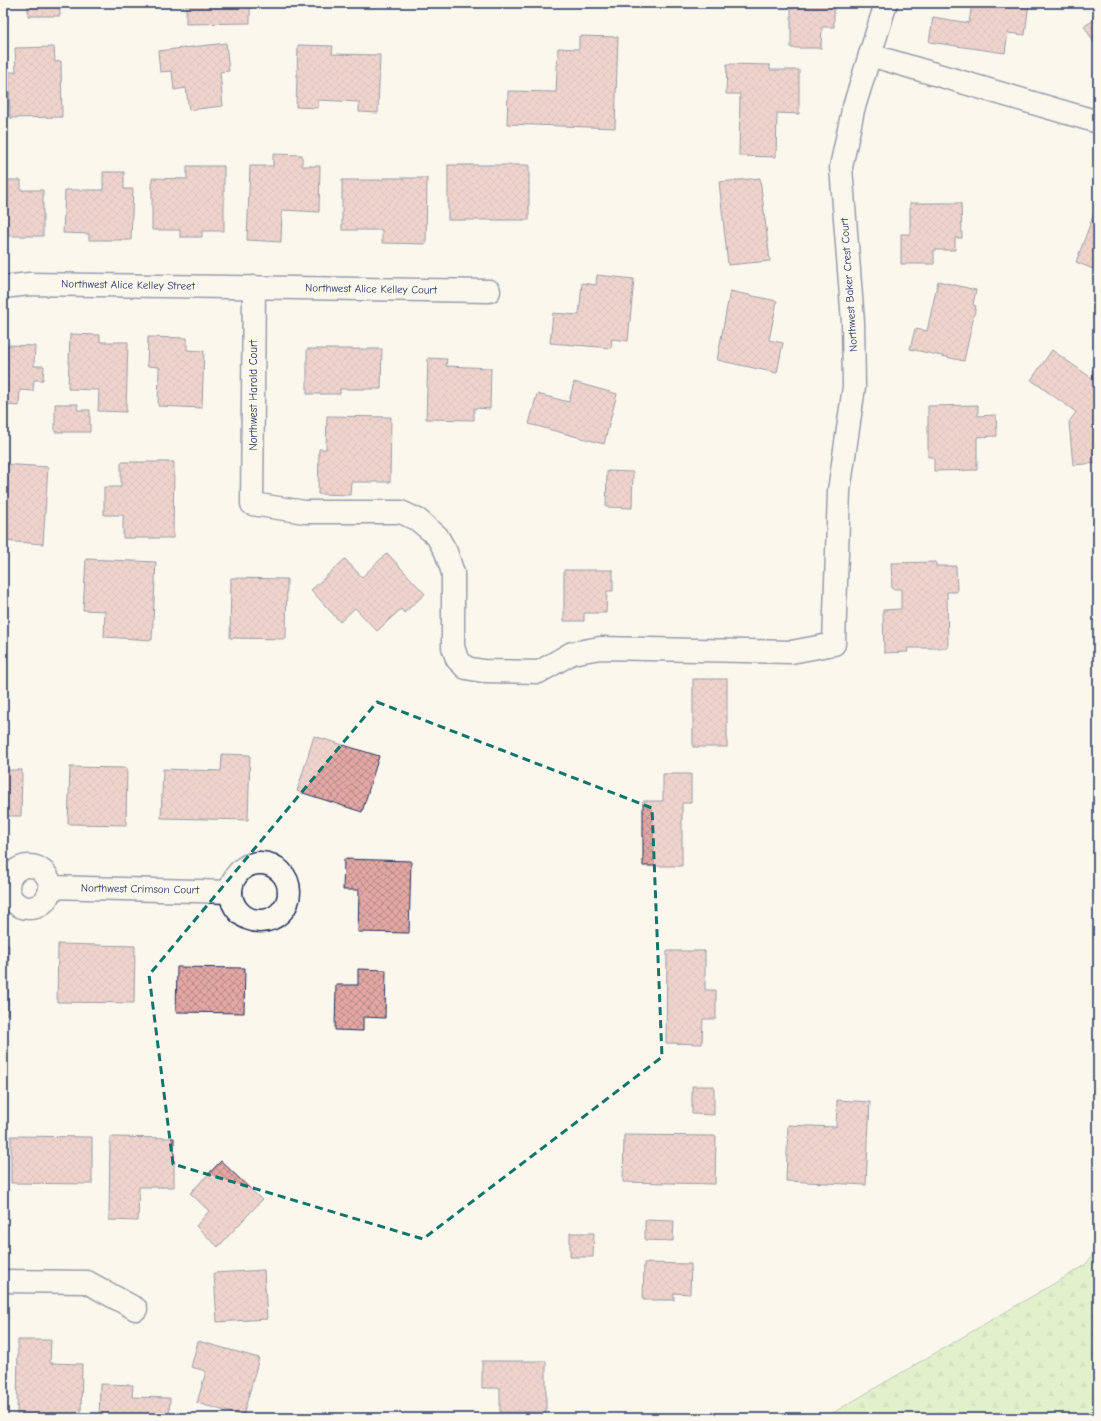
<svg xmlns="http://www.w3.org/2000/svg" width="1101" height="1421" font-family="'Comic Neue',sans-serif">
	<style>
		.forest { fill: url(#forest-firs); stroke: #708c80 }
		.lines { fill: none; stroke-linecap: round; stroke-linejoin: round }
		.stream { stroke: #538aa5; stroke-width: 7 }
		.building { fill: url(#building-cross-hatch); stroke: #1b2f5e }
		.minor-casing { stroke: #1b2f5e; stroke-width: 25 }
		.minor { stroke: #fbf7ec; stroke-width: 22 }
		.marked { fill: none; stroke: #0f766e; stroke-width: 3; stroke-dasharray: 8 5; stroke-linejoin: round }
		.labels { text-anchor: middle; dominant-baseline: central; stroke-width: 3.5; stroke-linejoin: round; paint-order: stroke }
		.street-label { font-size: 11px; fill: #1b2f5e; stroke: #fbf7ec }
	</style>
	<defs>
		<pattern id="forest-firs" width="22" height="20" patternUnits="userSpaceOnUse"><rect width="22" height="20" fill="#c4e9a3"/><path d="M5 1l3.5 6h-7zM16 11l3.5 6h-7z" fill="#a8c88f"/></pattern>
		<pattern id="building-cross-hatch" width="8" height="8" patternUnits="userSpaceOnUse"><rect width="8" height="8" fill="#e3a8a4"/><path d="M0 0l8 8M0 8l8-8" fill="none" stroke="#b78989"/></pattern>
	</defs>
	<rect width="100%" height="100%" fill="#fbf7ec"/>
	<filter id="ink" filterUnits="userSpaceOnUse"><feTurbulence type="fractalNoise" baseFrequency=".025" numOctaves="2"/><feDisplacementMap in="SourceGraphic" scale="8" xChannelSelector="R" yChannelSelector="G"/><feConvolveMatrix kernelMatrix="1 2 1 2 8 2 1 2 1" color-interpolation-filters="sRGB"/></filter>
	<g filter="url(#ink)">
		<polygon class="forest" points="1098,1249 1098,1418 824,1418 1084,1266"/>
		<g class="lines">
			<polyline class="stream" points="1093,1418 1098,1416"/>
		</g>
		<g class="building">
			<polygon points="28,3 103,3 103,6 60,6 60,16 28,16"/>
			<polygon points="186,3 250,3 250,23 186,24"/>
			<polygon points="791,3 834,3 834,27 822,27 821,48 791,48"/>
			<polygon points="972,3 1029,3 1025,35 1008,33 1005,53 929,42 933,17 969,23"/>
			<polygon points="1098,18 1098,49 1084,26"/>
			<polygon points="579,36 618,37 615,128 507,124 508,91 556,92 558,48 579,49"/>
			<polygon points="226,43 229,71 220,72 223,106 189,110 186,88 174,90 172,71 160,72 158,51"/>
			<polygon points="298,45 333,46 332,54 380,55 378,113 359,112 359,102 318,100 318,108 296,107"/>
			<polygon points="54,47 55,62 61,61 62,117 10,118 9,72 16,72 15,48"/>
			<polygon points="727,64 770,65 770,70 799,70 799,114 777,113 776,157 739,156 740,94 726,94"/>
			<polygon points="273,154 302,155 302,166 320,166 319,212 282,210 281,242 247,240 250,166 273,166"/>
			<rect x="448" y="165" width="81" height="55"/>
			<polygon points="187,166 224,166 224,231 202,231 202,237 180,237 180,230 152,230 152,178 187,179"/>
			<polygon points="103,172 124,172 124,189 133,189 131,240 89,240 89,234 63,233 65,190 103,190"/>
			<polygon points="383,178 427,178 426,244 382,243 382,230 342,230 342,180 383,180"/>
			<polygon points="760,178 770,261 728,265 719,182"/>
			<polygon points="3,180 21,180 21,190 43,190 43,236 3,236"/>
			<polygon points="910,203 961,203 962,238 955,238 955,250 934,250 934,264 901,264 901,234 910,234"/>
			<polygon points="1098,203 1098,271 1076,262"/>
			<polygon points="597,275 634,279 628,341 612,339 611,348 550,343 553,313 579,315 582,283 596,285"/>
			<polygon points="938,281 976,290 973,305 976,306 964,361 910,349 915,329 927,331"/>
			<polygon points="730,291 777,301 769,340 783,343 777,373 717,360"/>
			<polygon points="70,334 100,335 100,342 128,342 126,412 98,411 99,390 68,389"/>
			<polygon points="148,337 187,338 187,350 204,351 202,408 158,406 159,367 147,366"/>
			<polygon points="7,345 35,346 34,366 44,366 43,380 34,380 33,391 20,390 19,406 6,405 6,420 3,420 3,357 6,357"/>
			<polygon points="307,349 382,349 381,389 340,389 340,394 307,394"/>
			<polygon points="1052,350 1093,379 1092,370 1098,370 1098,463 1073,465 1069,422 1076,412 1031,380"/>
			<polygon points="428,358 447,359 446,366 491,368 490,409 474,408 474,420 426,419"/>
			<polygon points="574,382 617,394 604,444 529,424 537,394 569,402"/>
			<polygon points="55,404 78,404 77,410 90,410 90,432 55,432"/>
			<polygon points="978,405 978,416 996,415 997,436 977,437 977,470 934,471 934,457 928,457 928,406"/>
			<polygon points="327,416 391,417 390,482 351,482 350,495 318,494 319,449 326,449"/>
			<polygon points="121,462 174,462 173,538 123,538 123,515 104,515 104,487 121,487"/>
			<polygon points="3,464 48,467 43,544 3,541"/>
			<polygon points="607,471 633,472 632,508 606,507"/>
			<polygon points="387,553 425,594 404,613 401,609 377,631 355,608 340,622 311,590 345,559 362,577"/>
			<polygon points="86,559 156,562 152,640 104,637 105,611 83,610"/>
			<polygon points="936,562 936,566 956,566 957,592 947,592 948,648 907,648 908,652 884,653 883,610 901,609 901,589 892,589 891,563"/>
			<polygon points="564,570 613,570 613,591 607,591 606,613 584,613 584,621 564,621"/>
			<polygon points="231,578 287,579 286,639 230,638"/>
			<rect x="693" y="679" width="34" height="68"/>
			<polygon points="314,736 379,756 362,812 297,791"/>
			<polygon points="222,754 250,755 248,820 161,818 163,769 221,771"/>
			<polygon points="70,767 127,768 126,825 68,824"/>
			<polygon points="3,770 22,770 21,816 3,816"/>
			<polygon points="663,774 691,774 691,803 682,803 682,866 643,866 643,801 663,801"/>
			<polygon points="344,859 411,861 409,933 358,932 359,890 343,890"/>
			<polygon points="58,944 135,946 134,1003 57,1002"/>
			<polygon points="3,945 9,945 8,1014 3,1014"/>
			<polygon points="667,951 705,951 705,990 716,990 716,1019 703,1019 702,1044 666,1043"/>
			<polygon points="177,967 245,968 244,1013 176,1012"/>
			<polygon points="358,969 386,970 385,1018 363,1017 363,1031 335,1030 336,985 358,985"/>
			<polygon points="692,1086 714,1086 714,1115 692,1114"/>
			<polygon points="837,1100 870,1102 866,1185 786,1181 788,1125 836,1127"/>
			<polygon points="624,1135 716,1136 715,1184 623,1182"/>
			<polygon points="11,1136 92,1137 92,1184 11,1183"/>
			<polygon points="110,1137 174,1138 174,1187 139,1187 138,1221 109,1220"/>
			<polygon points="221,1161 262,1200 218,1247 196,1226 209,1211 190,1193"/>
			<polygon points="645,1220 674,1221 673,1241 645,1240"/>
			<polygon points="570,1233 594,1233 593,1257 570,1257"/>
			<polygon points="644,1263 691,1264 690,1294 674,1293 674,1300 643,1300"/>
			<polygon points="264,1270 267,1319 217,1322 214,1273"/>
			<polygon points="18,1340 51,1340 50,1363 82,1364 81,1417 17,1416"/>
			<polygon points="198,1341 259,1358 243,1416 197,1403 206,1371 191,1367"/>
			<polygon points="482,1361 546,1361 546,1412 500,1412 500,1388 482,1388"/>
			<polygon points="100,1384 133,1385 132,1397 170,1398 169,1418 99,1418"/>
		</g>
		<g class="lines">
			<g class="minor-casing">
				<g id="minor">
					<polyline points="870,55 1098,122"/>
					<polyline points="3,287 30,284 489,291"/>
					<polyline points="254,287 252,504 305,512 401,512 418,520 437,536 446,552 453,573 453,647 457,659 466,668 483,671 539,672 572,653 600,648 791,652 834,644 839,491 854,387 853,322 841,167 853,110 886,3"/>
					<circle cx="260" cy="892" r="29"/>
					<circle cx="29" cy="887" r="21"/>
					<polyline points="50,887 231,892"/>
					<polyline points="3,1281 87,1282 136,1309"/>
				</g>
			</g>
			<use href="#minor" class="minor"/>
		</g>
	</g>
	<path d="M0 0H1101V1421H0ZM377,702L652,808L662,1057L423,1239L173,1164L149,975Z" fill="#fbf7ec" fill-opacity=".55" fill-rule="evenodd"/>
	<path class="marked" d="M377,702L652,808L662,1057L423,1239L173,1164L149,975Z"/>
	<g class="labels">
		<g class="street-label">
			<text transform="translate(128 285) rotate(1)">Northwest Alice Kelley Street</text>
			<text transform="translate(849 285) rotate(-94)">Northwest Baker Crest Court</text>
			<text transform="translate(371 289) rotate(1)">Northwest Alice Kelley Court</text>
			<text transform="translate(253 395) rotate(-90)">Northwest Harold Court</text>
			<text transform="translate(140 889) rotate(1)">Northwest Crimson Court</text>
		</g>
	</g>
	<rect width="1101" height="1421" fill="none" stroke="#fbf7ec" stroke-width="16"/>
	<rect x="8" y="8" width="1085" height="1405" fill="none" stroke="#1b2f5e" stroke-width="1.5" filter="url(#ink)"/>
</svg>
